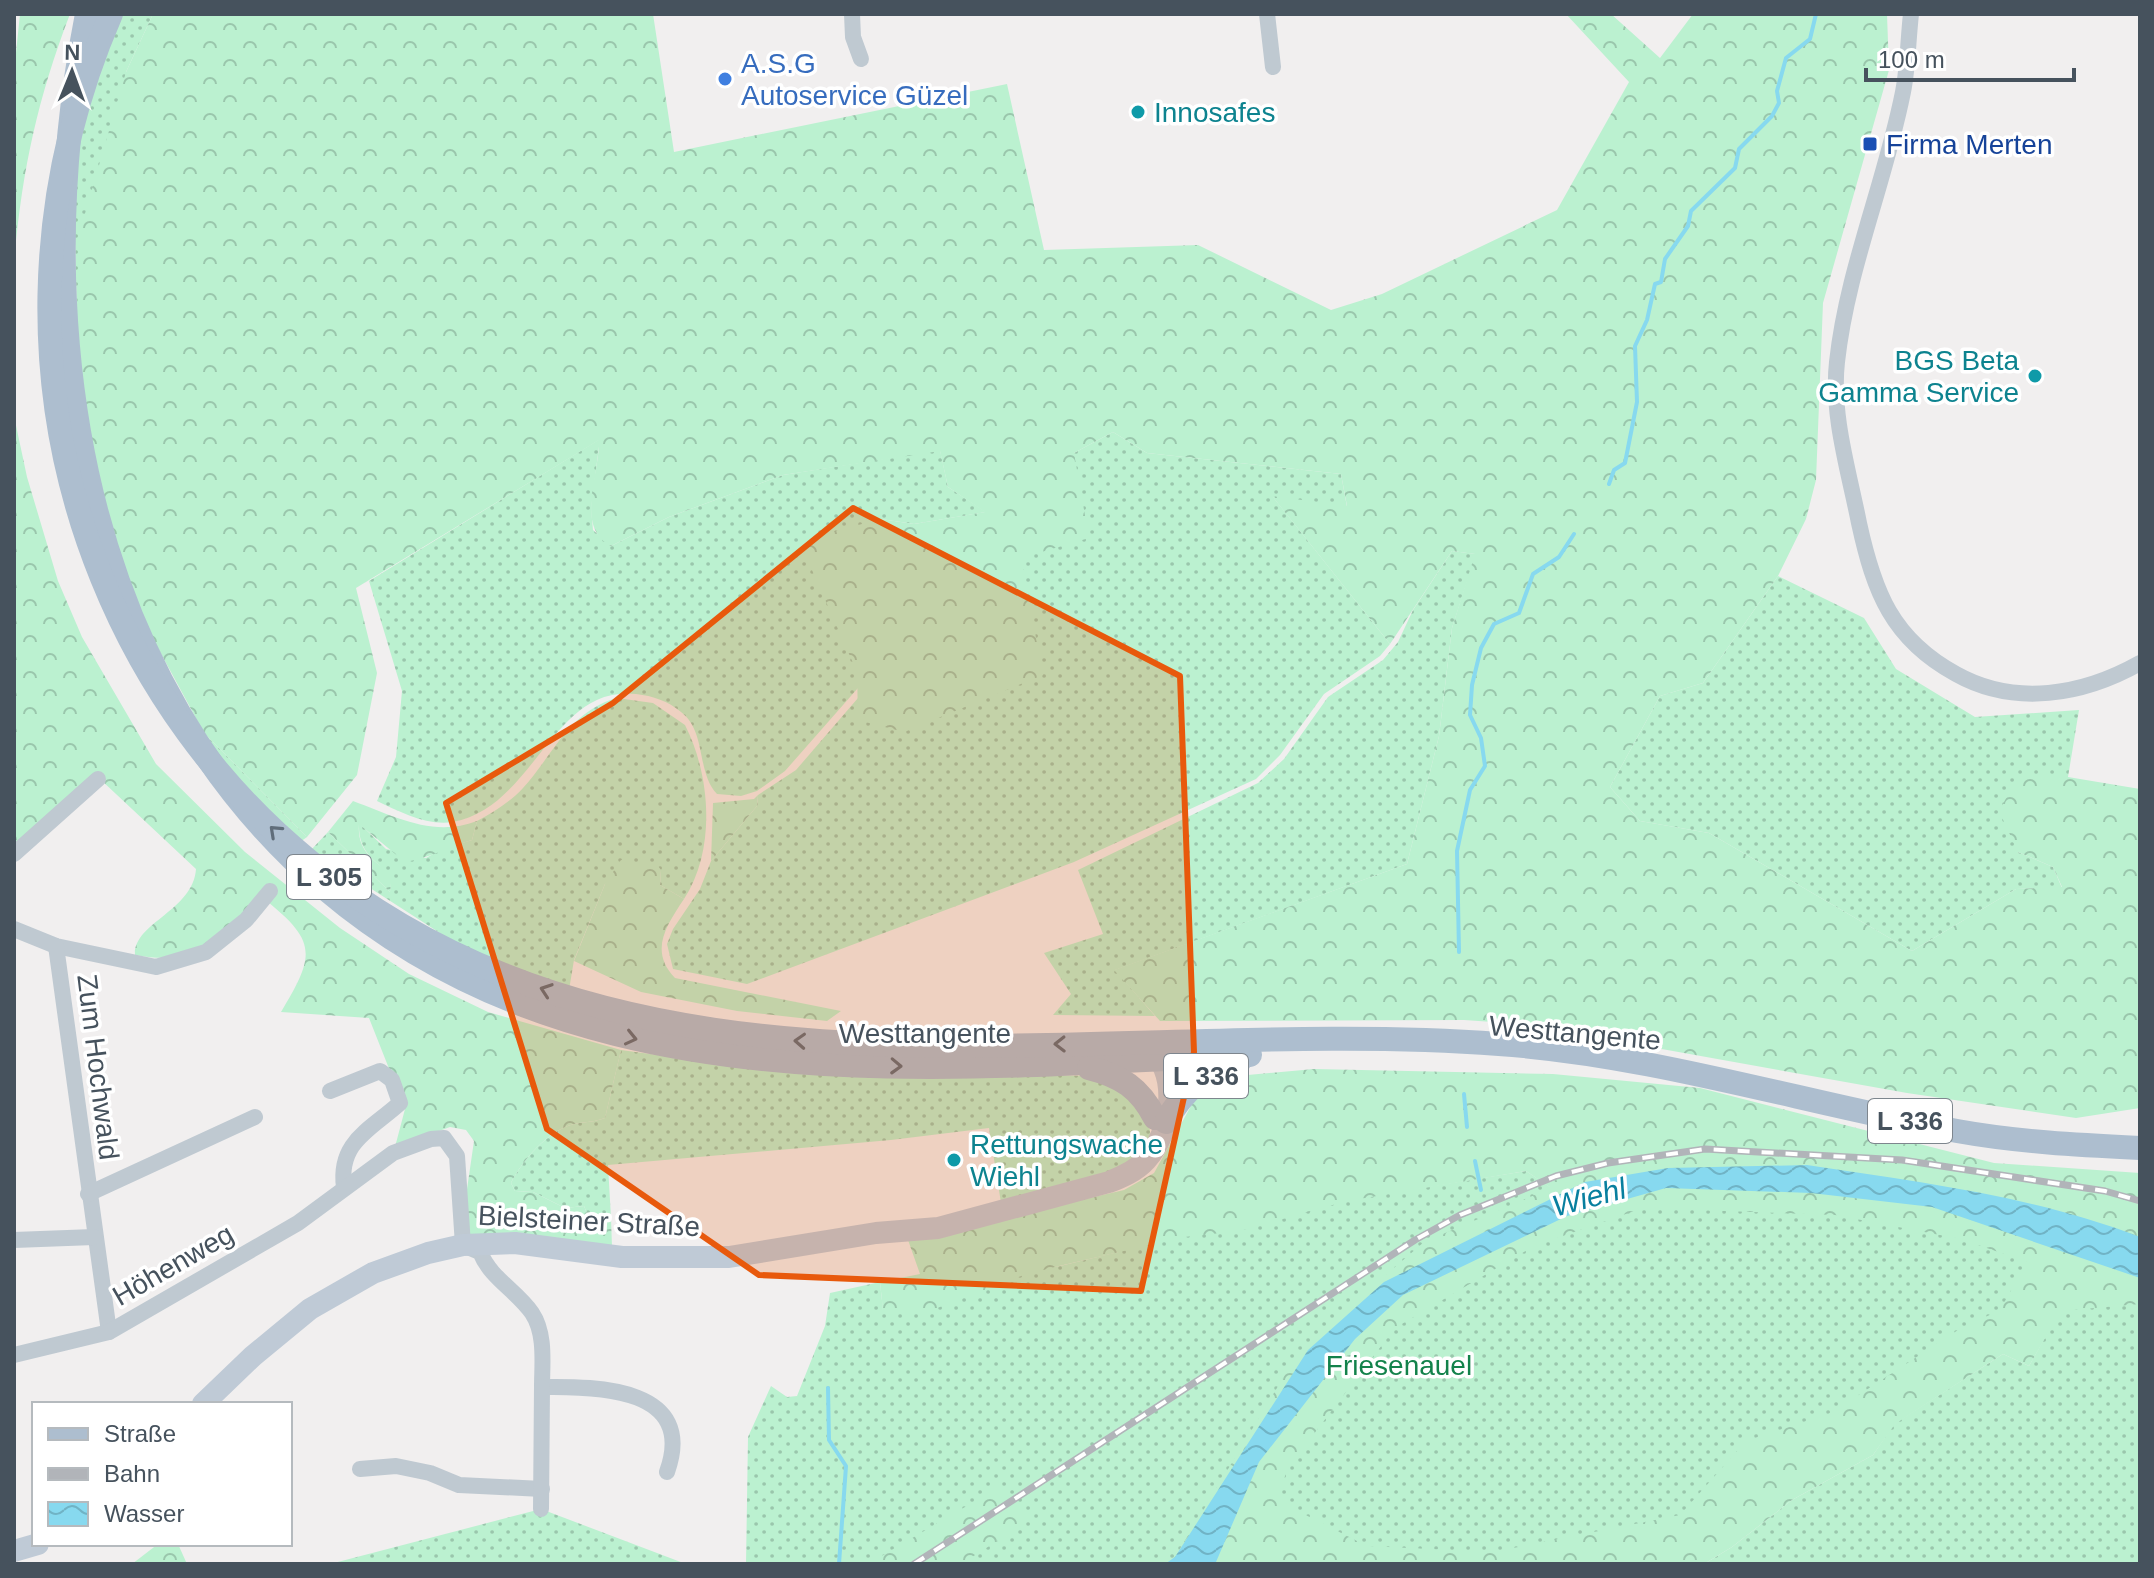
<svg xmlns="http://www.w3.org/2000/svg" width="2154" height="1578" font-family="Helvetica,sans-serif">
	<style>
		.grass { fill: url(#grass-dots) }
		.forest { fill: url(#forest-crowns); fill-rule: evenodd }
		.water { fill: url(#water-waves) }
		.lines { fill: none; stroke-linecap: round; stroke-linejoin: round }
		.stream { stroke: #87d9ef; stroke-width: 4 }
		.street { stroke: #bfc9d1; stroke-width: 16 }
		.secondary { stroke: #bfcad6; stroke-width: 22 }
		.primary { stroke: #adbecf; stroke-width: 24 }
		.rail-casing { stroke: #b1b4b9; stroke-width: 7 }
		.rail { stroke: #fff; stroke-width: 4; stroke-dasharray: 12; stroke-linecap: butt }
		.oneway { stroke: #606d7a }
		.marked { fill: #e8590c; fill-opacity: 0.2; stroke: #e8590c; stroke-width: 6; stroke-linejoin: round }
		.shop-dot { fill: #3f7fe0; stroke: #fff; stroke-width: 3 }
		.culture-dot { fill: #0f9aa8; stroke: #fff; stroke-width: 3 }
		.transit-dot { fill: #1a4fb4; stroke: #fff; stroke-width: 3 }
		.labels { text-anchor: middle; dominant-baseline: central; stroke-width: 7; stroke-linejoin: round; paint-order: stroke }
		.shield { fill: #fff; stroke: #7e868e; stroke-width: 2 }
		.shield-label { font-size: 26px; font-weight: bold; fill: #46525d }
		.shop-label { font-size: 28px; fill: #366cbe; stroke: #fff; text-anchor: start }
		.culture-label { font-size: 28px; fill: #0d838f; stroke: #fff; text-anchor: start }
		.transit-label { font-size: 28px; fill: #164399; stroke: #fff; text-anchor: start }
		.street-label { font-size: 28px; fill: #46525d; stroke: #fff }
		.park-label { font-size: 28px; fill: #13824b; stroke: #fff }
		.water-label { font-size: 30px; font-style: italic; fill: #087f9f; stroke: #fff }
	</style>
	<defs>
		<pattern id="grass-dots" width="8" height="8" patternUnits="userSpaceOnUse" patternTransform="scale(2)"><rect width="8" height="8" fill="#bbf1d0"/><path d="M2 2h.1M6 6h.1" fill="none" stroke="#9ac6ac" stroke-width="1.8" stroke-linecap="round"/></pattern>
		<pattern id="forest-crowns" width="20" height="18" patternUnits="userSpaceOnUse" patternTransform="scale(2)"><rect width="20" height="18" fill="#bbf1d0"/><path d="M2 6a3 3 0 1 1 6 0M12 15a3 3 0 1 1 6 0" fill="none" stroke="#9ac6ac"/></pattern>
		<pattern id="water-waves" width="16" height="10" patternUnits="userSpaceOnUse" patternTransform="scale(2)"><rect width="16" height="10" fill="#87d9ef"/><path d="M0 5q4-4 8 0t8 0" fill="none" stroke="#70b3c5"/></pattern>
	</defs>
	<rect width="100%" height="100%" fill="#f1efef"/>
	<g class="grass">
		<polygon points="123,14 153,14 126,72 204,733 307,837 300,842 215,755 81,489 73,150 102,56"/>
		<polygon points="1113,432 1147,453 1341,474 1347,507 1273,497 1390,644 1380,656 1324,694 1280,755 1256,779 1074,862 747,984 673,969 667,944 673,929 700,889 711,861 757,806 758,795 796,770 858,698 859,720 1021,558 1074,453"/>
		<path d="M600,439L591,508L593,530L611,546L669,517L783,475L940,450L948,487L986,512L914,524L881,519L858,688L785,771L757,791L741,796L717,794C696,772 707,732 681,712C668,701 653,696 636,694C552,684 535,807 453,822C427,826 400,812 377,801L396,757L402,691L369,581Z"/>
		<polygon points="1452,551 1476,554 1452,628 1439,736 1407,864 1115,970 1155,1016 1053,1015 1071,994 1044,953 1103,934 1078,870 1258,783 1284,759 1328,697 1383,660 1398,642 1413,610"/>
		<polygon points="1778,576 1864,618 1896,669 1975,717 2079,710 2068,777 2018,777 2018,852 2053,867 2062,888 2016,889 1912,951 1709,833 1640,821 1610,787 1660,696 1703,683"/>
		<path d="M617,698L653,703L685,725C711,776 716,850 684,899L660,885L661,870L605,884L574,960L569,990L471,953L311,850L328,832L390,892L391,875C372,859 358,850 359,823L386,849L426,858L442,849L472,840L477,821C494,812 510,802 523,788C554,754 569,711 617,698Z"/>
		<path d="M621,1050L768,1070L1101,1076C1121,1085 1129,1097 1142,1113C1187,1171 1032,1195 1001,1203L989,1128L891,1140L608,1165L611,1218H589L584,1206L565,1208L533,1192L515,1191L511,1183C523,1160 547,1131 574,1124C584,1122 595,1122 605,1118Z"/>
		<polygon points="1880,1168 2140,1304 2140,1564 1704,1564 1732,1547 1792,1500 1873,1455 1894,1424 2003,1354 2029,1366 2053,1323 2010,1342 1720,1546 1245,1564 746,1564 748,1437 771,1386 787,1397 797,1396 825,1326 830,1293 880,1282 883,1310 882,1291 1060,1266 1118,1252 1160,1230 1526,1171 1550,1187"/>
		<polygon points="541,1509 686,1564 330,1564"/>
	</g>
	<g class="forest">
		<path d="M20,14H70C37,100 22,171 14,262V72Z"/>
		<path d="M153,14H653L674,152L1007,84L1044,250L1198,245L1331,310L1382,294L1557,210L1629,82L1566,14H1611L1660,58L1693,14H1887L1889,70L1823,303L1816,480L1806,519L1778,576L1703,683L1660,696L1610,787L1640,821L1709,833L1912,951L2016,889L2062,887L2053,867L2018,852L1999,811L2018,777H2068L2140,789V1108L2076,1118L1907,1093L1522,1024L1464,1020L1160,1021L1114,970L1407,864L1439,736L1452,628L1475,554L1452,551L1390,644L1272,496L1347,506L1341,474L1147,453L1113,432L1074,453L1089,538L1021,558L1043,675L904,732L858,720L857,672L808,561V547L824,534L881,519L914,524L985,512L948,487L940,451L783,475L669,517L611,546C574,527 600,473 599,440L356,588L377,673L357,775L307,837L204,733L126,589L74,368L82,224L126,72Z"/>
		<path d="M14,416L27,477L58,581L82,637L156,764L245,852L340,928L409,974L488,1012L621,1050L605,1118C595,1122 584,1122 574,1124C547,1131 523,1160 511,1183L515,1191L533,1192L565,1208L584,1206L589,1218H611L612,1247L471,1236L466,1232V1196L474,1141L466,1130L450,1127L395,1147L405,1109L369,1018L281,1012C316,954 317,941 263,898C220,940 201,967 135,955C133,923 193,911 196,869L100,779L14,852Z"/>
		<polygon points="758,795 757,806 711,861 713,803 754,799"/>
		<path d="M353,801C394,816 433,838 477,821L472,840C449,847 429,858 405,862L359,824C357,850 372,860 392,874L390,892L328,832Z"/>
		<path d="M621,860L658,866L661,870L660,885L684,899C666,926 649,951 675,978L841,1011L827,1021L737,1011L641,992L574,961L605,884Z"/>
		<path d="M1314,1069L1553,1074L1700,1088L1994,1163L2140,1173V1304L2061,1311L2029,1366L2003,1354L1895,1424L1873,1455L1792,1500L1732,1547L1704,1564H1165L1175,1557L1292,1363L1329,1324L1424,1242L1551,1188L1526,1171L1347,1201L1240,1231L1184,1237L1029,1273L924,1313L883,1310L880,1282L920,1274L908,1240L1124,1190L1154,1173L1197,1095L1226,1077ZM1643,1208L1835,1215L1961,1239L2027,1262L2000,1310L1958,1330L1831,1413L1746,1441L1680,1515L1493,1552L1367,1546L1278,1501L1287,1469L1395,1328L1534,1246Z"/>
		<polygon points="999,1487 1030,1520 961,1564 868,1564"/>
		<polygon points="158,1544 178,1544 187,1564 132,1564"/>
	</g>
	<path class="water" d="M1807,1165C1919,1182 2034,1196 2140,1237V1278L1932,1207L1811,1193L1666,1188L1567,1216L1403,1295L1355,1339L1259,1462L1216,1562L1165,1564L1175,1557L1308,1350L1384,1282L1585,1182L1668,1168Z"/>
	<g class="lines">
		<g class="stream">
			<polyline points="1609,484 1614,470 1625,463 1637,402 1635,346 1647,320 1655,284 1661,282 1665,259 1688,226 1691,211 1735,168 1739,149 1772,116 1779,103 1777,91 1786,58 1810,39 1816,14"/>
			<polyline points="1459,952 1457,851 1470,790 1485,766 1481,738 1470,715 1472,685 1481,648 1494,624 1519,613 1533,574 1559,557 1574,534"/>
			<polyline points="1464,1094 1467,1127"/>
			<polyline points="1475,1161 1481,1190"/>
			<polyline points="828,1388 829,1440 846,1466 839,1564"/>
		</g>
		<g class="street">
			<polyline points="852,14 853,37 861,59"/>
			<polyline points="1267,14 1273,67"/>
			<path d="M1911,14C1908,40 1908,67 1903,92C1885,183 1847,270 1837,362C1831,415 1849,472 1859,523C1874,592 1892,639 1956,674C2015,707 2083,695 2140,663"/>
			<polyline points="14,854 98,779"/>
			<polyline points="14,929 56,946 156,967 206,952 246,920 270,891"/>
			<polyline points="56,946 109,1332"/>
			<path d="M330,1091L380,1071L392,1080L400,1103C370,1130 338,1142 344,1187"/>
			<polyline points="88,1194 255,1117"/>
			<polyline points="14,1240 94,1237"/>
			<path d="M14,1355L109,1332L298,1223L393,1153L431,1139L444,1138L457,1156L463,1245L480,1252C491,1279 516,1290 532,1313C546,1334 542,1364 542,1387C599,1386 697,1388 667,1472"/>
			<polyline points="360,1469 396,1466 430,1473 459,1485 542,1489"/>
			<polyline points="541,1509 542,1387"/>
		</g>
		<g class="secondary">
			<path d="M203,1404L253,1356L310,1309L373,1273L428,1253L463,1245L515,1243L622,1257H729L876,1233L938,1228L1109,1182C1122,1177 1136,1171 1146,1160C1172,1132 1181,1073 1148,1047"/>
			<polyline points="14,1551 38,1544"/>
		</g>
		<g class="primary">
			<path d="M87,14C0,459 153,920 616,1034C822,1085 1040,1064 1250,1055"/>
			<path d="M111,14C33,193 28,396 102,578C146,687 217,786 309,861C646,1136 1101,1014 1499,1044C1654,1055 1804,1103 1957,1131C2018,1142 2079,1145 2140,1148"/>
			<path d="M1089,1068C1121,1076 1140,1088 1155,1118"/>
			<path d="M1166,1122C1183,1090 1205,1073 1239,1062"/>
		</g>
		<g class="rail-casing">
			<polyline id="rail" points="914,1564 1415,1240 1460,1215 1556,1176 1608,1163 1705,1149 1902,1160 2105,1191 2140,1201"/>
		</g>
		<use href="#rail" class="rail"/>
	</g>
	<defs><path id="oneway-chevron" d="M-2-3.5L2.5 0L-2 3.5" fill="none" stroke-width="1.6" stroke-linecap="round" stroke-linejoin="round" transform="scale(2)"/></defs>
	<g class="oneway">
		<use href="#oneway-chevron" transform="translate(275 831) rotate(-137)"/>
		<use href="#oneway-chevron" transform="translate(546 990) rotate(-161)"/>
		<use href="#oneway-chevron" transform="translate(631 1038) rotate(13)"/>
		<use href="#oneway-chevron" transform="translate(800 1041) rotate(-177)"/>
		<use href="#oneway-chevron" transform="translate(1060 1044) rotate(179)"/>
		<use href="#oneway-chevron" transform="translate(896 1066) rotate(2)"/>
	</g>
	<path class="marked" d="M853,508L1180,676L1194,1052L1141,1291L759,1275L547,1129L446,803L613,703Z"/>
	<circle class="shop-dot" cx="725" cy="79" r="8"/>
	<g class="culture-dot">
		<circle cx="1138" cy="112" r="8"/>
		<circle cx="2035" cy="376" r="8"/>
		<circle cx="954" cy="1160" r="8"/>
	</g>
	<rect class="transit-dot" x="1862" y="136" width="16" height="16" rx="4"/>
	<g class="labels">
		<g class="shield">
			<rect x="287" y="855" width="84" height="44" rx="6"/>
			<rect x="1164" y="1054" width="84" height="44" rx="6"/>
			<rect x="1868" y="1099" width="84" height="44" rx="6"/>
		</g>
		<g class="shield-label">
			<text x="329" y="877">L 305</text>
			<text x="1206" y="1076">L 336</text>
			<text x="1910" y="1121">L 336</text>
		</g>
		<g class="shop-label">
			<text x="741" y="63">A.S.G<tspan x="741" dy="32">Autoservice Güzel</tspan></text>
		</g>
		<g class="culture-label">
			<text x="1154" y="112">Innosafes</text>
			<text x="2019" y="360" text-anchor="end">BGS Beta<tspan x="2019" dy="32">Gamma Service</tspan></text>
			<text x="970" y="1144">Rettungswache<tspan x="970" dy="32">Wiehl</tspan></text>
		</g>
		<g class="transit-label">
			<text x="1886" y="144">Firma Merten</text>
		</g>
		<g class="street-label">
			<text x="925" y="1033">Westtangente</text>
			<text transform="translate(1575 1033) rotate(5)">Westtangente</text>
			<text transform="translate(98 1067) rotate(83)">Zum Hochwald</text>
			<text transform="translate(589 1221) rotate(3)">Bielsteiner Straße</text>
			<text transform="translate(173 1265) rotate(-30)">Höhenweg</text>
		</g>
		<g class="park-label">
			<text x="1399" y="1365">Friesenauel</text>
		</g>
		<g class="water-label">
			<text transform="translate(1589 1197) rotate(-15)">Wiehl</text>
		</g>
	</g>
	<rect width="2154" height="1578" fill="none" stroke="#46525d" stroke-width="32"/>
	<rect x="32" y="1402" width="260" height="144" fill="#ffffff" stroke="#b5babe" stroke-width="2"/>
	<rect x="48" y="1428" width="40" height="12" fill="#adbecf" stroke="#b5babe" stroke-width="2"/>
	<text x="104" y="1442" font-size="24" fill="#46525d">Straße</text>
	<rect x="48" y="1468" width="40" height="12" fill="#b1b4b9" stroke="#b5babe" stroke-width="2"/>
	<text x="104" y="1482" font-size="24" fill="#46525d">Bahn</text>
	<rect x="48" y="1502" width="40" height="24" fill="url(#water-waves)" stroke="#b5babe" stroke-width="2"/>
	<text x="104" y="1522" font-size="24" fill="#46525d">Wasser</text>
	<g transform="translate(72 72) rotate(1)" stroke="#ffffff" stroke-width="6" paint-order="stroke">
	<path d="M0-6L14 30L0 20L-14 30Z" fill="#46525d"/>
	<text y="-12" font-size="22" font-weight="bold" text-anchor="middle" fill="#46525d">N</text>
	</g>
	<path d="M1866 68v12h208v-12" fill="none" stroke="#46525d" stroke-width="4"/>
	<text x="1878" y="68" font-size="24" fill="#46525d" stroke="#ffffff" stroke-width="6" paint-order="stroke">100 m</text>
</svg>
